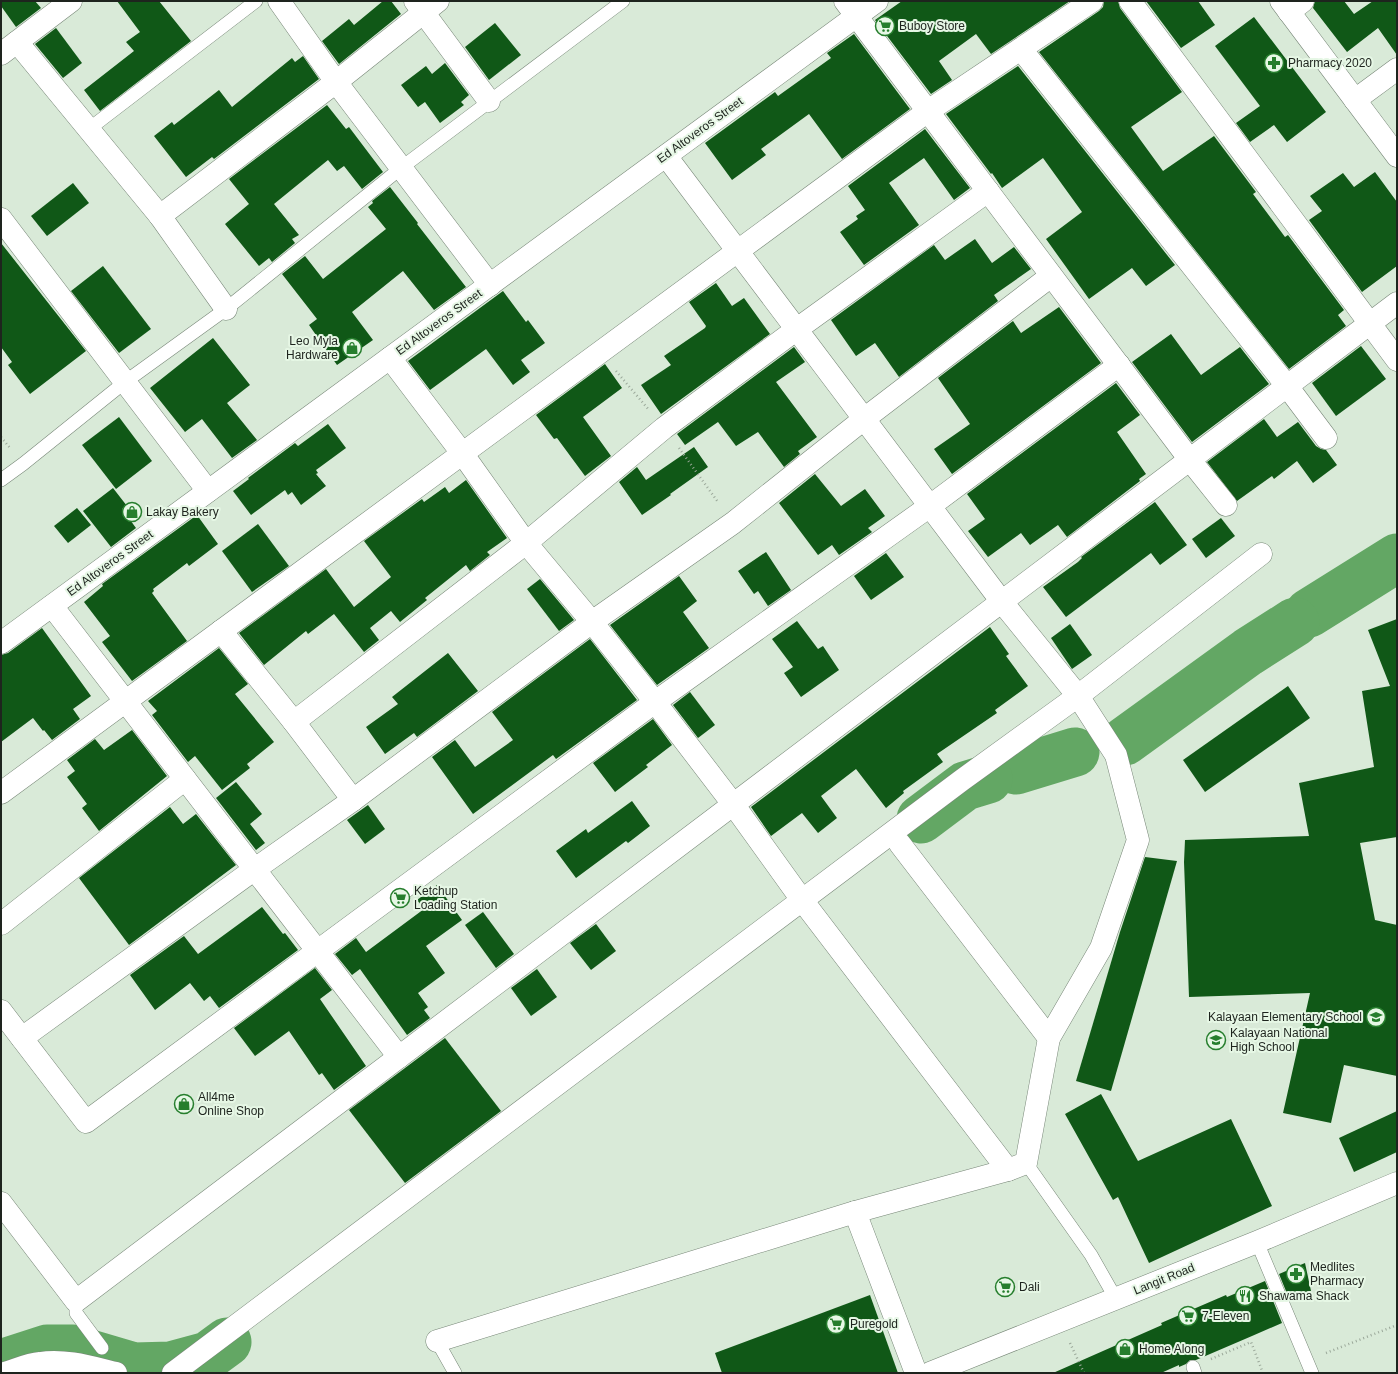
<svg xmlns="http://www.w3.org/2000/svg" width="1398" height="1374" font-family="Helvetica,sans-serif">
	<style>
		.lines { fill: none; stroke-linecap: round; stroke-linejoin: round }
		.river { stroke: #63a764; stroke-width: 49 }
		.building { fill: #105817 }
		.service-casing { stroke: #788778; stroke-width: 14 }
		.minor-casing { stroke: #788778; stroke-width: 23 }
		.tertiary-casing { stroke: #788778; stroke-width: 23 }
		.secondary-casing { stroke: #788778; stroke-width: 23 }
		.path { stroke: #9ba89a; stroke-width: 2.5; stroke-dasharray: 1 3; stroke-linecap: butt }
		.service { stroke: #fff; stroke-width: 13 }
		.minor { stroke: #fff; stroke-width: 22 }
		.tertiary { stroke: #fff; stroke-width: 22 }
		.secondary { stroke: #fff; stroke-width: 22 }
		.labels { text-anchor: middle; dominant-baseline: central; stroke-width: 4; stroke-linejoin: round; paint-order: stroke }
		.poi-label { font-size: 12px; fill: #1e241e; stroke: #e6f7e5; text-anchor: start }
		.street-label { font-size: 12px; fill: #1e241e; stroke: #e6f7e5 }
	</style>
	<rect width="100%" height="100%" fill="#d9ead8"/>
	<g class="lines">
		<g class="river">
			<polyline points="1309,613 1397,558"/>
			<polyline points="1125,741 1248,652 1295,622"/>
			<polyline points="1016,770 1075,752"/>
			<polyline points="921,819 965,786 988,779"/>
			<polyline points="1,1364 47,1349 73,1349 134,1367 171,1366 208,1356 227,1342"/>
		</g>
	</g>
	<g class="building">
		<polygon points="1,1 35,1 41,8 16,27 1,6"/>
		<polygon points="117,1 159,1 191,41 100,111 84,90 134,51 126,42 140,32"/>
		<polygon points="383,1 391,1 401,14 339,64 322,41 349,19 354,25"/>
		<polygon points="902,1 1070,1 991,54 976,34 939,61 952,80 931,94 875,20"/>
		<polygon points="1104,1 1118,1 1120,8 1182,92 1131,127 1163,171 1214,136 1256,192 1253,194 1285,237 1288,235 1344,310 1338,315 1346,326 1289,369 1039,52 1099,11 1103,7"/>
		<polygon points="1146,1 1198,1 1215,25 1181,48"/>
		<polygon points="1315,1 1344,1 1354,14 1373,1 1397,1 1397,55 1378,28 1347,52 1313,8"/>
		<polygon points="1254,17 1326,112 1287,142 1274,125 1250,142 1236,123 1260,106 1215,46"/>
		<polygon points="495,23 521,55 489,80 465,47"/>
		<polygon points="56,28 82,63 63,78 35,44"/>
		<polygon points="854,34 910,109 842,159 809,114 761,149 766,155 732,180 705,143 775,92 778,96 831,58 827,53"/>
		<polygon points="303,56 319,79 214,159 212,157 186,177 154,136 172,122 174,125 219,90 232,107 292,58 295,62"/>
		<polygon points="445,63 469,95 461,102 464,105 440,123 425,102 418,107 401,85 426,66 432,74"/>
		<polygon points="1018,66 1175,265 1146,286 1132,268 1089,299 1046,239 1082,212 1043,158 1002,188 992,173 991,174 946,114"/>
		<polygon points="327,105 346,129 349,127 383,172 362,189 344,166 337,171 328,160 274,204 299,235 292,239 295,243 272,262 269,258 259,266 225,224 249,204 229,179"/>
		<polygon points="925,129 970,188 954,200 924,158 889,183 919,225 864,265 840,232 858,219 856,216 865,210 848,186"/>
		<polygon points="1375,172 1397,202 1397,266 1362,292 1309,220 1322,211 1310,196 1343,173 1354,187"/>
		<polygon points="73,183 89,203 47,236 31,216"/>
		<polygon points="390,187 418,223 417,224 466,287 434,310 403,271 352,312 373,340 337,365 309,325 317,319 282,274 305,256 323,279 386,229 368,207 373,203 372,201"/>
		<polygon points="975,239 992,263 1014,247 1031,269 994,295 998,301 899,377 875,343 856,356 831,320 934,245 945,260"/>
		<polygon points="1,243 86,351 30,394 8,365 12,362 1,347"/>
		<polygon points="103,266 151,329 119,353 71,291"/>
		<polygon points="716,283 732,306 744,298 770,334 661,414 641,385 671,365 664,356 705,328 706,326 689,302"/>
		<polygon points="503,291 526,322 528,320 545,343 521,360 530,372 513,385 486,349 430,390 408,361"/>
		<polygon points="1059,307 1101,363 952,474 934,449 970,424 938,378 1013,321 1021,333"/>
		<polygon points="1171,334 1201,375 1240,347 1269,384 1192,442 1132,362"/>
		<polygon points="213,338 250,385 227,403 257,440 232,458 202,419 185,432 150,388"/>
		<polygon points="1361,346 1386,379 1336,416 1312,383"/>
		<polygon points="794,347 805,362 776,382 817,437 798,451 800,454 784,467 758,432 736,446 718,422 685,445 677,434"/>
		<polygon points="605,364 622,388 583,417 611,456 585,476 557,438 554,439 536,415"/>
		<polygon points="1116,383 1140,415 1117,432 1146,474 1139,479 1140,481 1067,537 1058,525 1030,545 1021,533 988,557 968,531 985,519 967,494"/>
		<polygon points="119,417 152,461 116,489 82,445"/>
		<polygon points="1264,419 1277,437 1298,422 1316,446 1321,449 1326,450 1337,465 1313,483 1297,461 1274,479 1272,476 1237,501 1207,462"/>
		<polygon points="328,424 346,448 316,470 318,473 316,474 326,486 301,505 292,492 288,495 285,490 251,515 233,491 249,479 248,478 295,443 298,446"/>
		<polygon points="694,447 708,467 670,494 671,495 642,515 619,482 637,467 646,480"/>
		<polygon points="815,474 841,506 865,489 885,516 868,528 872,532 839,555 832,545 818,555 779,503"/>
		<polygon points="466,480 507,538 487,552 490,555 470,571 466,565 425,598 427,600 400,622 391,611 370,628 379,640 364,652 334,614 308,634 306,631 264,665 239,633 326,569 354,607 391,577 364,541 422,499 424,502 445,487 449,493"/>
		<polygon points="113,488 127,506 122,509 136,528 111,547 83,511"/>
		<polygon points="1155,502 1187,545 1160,565 1151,553 1066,617 1043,587 1078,562 1082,558 1081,557"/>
		<polygon points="77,508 91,525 68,543 54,526"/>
		<polygon points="197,515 218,544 189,566 187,563 153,589 154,591 152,593 187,641 132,681 102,642 110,636 84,602 103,586 102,584"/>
		<polygon points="1221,518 1235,536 1206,558 1192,539"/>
		<polygon points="258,524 289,566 252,592 222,551"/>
		<polygon points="766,552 791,590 768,606 758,591 754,594 738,571"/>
		<polygon points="886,553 904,577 871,600 854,576"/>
		<polygon points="679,576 697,601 683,612 709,648 657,685 610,625"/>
		<polygon points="540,579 574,620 559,631 527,589"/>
		<polygon points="1397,619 1397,837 1360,843 1375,920 1397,925 1397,1076 1344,1065 1331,1123 1283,1113 1310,993 1189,997 1184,862 1185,840 1309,836 1299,783 1374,767 1362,691 1390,686 1368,630"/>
		<polygon points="797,621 818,649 823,646 839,670 801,697 784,673 793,667 772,639"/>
		<polygon points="1070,624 1092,655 1072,669 1051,638"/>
		<polygon points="990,627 1009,654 1006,656 1028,686 995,710 997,713 937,754 943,762 903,791 904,793 886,808 856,769 821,796 837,818 818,833 802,813 771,836 751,807"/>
		<polygon points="42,628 91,696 73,709 80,719 52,740 44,730 43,731 33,718 1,742 1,655 8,653"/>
		<polygon points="590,639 637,700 556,759 553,755 473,814 432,757 455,740 475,767 513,740 492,712"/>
		<polygon points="219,648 248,684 235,694 274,742 247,764 250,768 222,790 195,756 188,762 152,715 157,711 148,701"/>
		<polygon points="448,653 478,691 417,737 414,733 385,754 366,727 398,704 392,697"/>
		<polygon points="1288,686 1310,718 1205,792 1183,760"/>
		<polygon points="690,692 715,725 698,738 673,705"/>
		<polygon points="653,719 672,745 646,765 648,767 615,792 593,763"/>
		<polygon points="132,730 167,776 99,831 82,808 87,804 67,777 75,771 67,760 95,739 104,750"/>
		<polygon points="236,782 262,814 250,824 265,843 256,850 216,798"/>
		<polygon points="632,801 650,826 628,843 626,841 576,878 556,851 586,829 588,833"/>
		<polygon points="368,805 385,829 365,844 347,820"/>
		<polygon points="170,807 183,824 196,814 236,865 129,945 79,878"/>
		<polygon points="1145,857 1177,861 1111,1091 1076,1081 1120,932"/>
		<polygon points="437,885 462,920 426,946 445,973 418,993 428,1007 424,1010 430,1018 407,1035 360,969 352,975 335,954 356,938 366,952 424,909 417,900"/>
		<polygon points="262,907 283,934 285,933 298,950 219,1008 210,996 204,1001 190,983 155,1010 130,975 184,936 198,954"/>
		<polygon points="483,912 514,954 496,968 465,925"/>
		<polygon points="596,924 616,951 591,970 570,943"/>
		<polygon points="315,968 332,990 320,999 366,1066 334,1090 322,1073 319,1075 289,1031 255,1056 234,1028"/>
		<polygon points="537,969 557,997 531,1016 511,988"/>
		<polygon points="445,1038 501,1111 405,1183 349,1110"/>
		<polygon points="1101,1094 1138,1161 1231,1119 1272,1206 1149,1263 1118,1197 1113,1200 1065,1114"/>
		<polygon points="1397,1111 1397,1152 1354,1172 1339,1138"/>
		<polygon points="1305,1263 1311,1291 1288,1296 1279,1274"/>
		<polygon points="1265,1281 1282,1323 1252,1336 1196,1360 1190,1360 1186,1364 1179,1367 1179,1365 1161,1373 1053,1373 1162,1325 1161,1323 1226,1295 1227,1297"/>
		<polygon points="870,1295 898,1373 722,1373 715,1353"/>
	</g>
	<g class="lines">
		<g class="service-casing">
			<g id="service">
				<polyline points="89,129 256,1"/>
				<polyline points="1,480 23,464 125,382 226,309 401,168 623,1"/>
				<polyline points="1026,1163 1091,1255 1116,1299"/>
				<polyline points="1257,1242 1312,1373"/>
				<polyline points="76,1301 76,1313 102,1348"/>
				<polyline points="437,1341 455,1373"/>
				<polyline points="1193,1367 1195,1373"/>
			</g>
		</g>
		<g class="minor-casing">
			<g id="minor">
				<polyline points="279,1 336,82 490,285"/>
				<polyline points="415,1 489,101"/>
				<polyline points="845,1 1190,460 1226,505"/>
				<polyline points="1130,1 1397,360"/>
				<polyline points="1289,12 1303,1"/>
				<polyline points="17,42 160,216 226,309"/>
				<polyline points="1021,49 1287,386 1326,438"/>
				<polyline points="1,54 71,1"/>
				<polyline points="1355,100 1397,69"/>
				<polyline points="160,216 336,82 438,1"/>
				<polyline points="1,219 208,491"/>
				<polyline points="390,358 462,453 526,543 592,622 655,702 733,804 802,900 1008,1170"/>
				<polyline points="52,606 399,1057"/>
				<polyline points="221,631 294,722 353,800"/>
				<polyline points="294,722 526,543 664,428 797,329 988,191"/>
				<polyline points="1,793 928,111 1092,1"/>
				<polyline points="900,844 1049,1038"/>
				<polyline points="1,924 185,779"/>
				<polyline points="1,1011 86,1122 655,702 930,506 1119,365"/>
				<polyline points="22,1038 255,869 353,800 592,622 733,523 864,419 1051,276"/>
				<polyline points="1,1203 76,1301 1397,303"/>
				<polyline points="855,1212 916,1373"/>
				<polyline points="437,1341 855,1212 1008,1170 1026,1163 1049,1038 1101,948 1138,840 1116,755 1078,696 1002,602 666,156"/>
				<path d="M4,1373C15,1370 28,1364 40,1363C65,1359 91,1367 116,1373"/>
				<polyline points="173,1373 962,780 1078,696 1261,554"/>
			</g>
		</g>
		<g class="tertiary-casing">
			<g id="tertiary">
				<polyline points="1281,1 1397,156"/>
				<polyline points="1,643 877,1"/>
			</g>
		</g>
		<g class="secondary-casing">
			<polyline id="secondary" points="930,1373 1257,1242 1397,1183"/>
		</g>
		<g class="path">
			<polyline points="616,371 649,410"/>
			<polyline points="1,437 10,448"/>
			<polyline points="679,448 718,502"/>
			<polyline points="1070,1343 1084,1373"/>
			<polyline points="1326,1353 1397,1325"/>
			<polyline points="1211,1359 1251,1342 1263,1373"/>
		</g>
		<use href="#service" class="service"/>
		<use href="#minor" class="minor"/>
		<use href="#tertiary" class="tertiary"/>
		<use href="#secondary" class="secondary"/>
	</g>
	<defs>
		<g id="supermarket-ring" transform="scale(1)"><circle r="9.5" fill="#e6f7e5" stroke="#267e2d" stroke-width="1.5"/><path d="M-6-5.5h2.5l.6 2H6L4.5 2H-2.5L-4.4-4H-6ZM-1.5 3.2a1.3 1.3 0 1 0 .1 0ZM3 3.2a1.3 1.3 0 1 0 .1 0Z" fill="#267e2d"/></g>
		<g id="pharmacy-ring" transform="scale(1)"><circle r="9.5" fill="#e6f7e5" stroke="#267e2d" stroke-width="1.5"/><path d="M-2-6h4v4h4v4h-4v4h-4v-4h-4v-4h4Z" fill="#267e2d"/></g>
		<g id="shop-ring" transform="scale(1)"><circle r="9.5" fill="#e6f7e5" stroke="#267e2d" stroke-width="1.5"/><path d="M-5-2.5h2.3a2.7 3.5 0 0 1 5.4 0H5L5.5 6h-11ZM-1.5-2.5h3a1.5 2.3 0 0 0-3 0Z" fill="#267e2d"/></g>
		<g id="school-ring" transform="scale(1)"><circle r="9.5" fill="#e6f7e5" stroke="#267e2d" stroke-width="1.5"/><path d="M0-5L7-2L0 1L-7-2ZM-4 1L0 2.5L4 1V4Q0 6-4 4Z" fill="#267e2d"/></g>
		<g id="restaurant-ring" transform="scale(1)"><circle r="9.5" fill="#e6f7e5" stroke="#267e2d" stroke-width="1.5"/><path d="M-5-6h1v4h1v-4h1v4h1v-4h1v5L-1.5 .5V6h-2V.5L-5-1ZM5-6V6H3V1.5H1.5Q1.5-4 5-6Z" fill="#267e2d"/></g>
	</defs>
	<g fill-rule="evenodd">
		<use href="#supermarket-ring" x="885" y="26"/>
		<use href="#pharmacy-ring" x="1274" y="63"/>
		<use href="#shop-ring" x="352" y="348"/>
		<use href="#shop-ring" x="132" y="512"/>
		<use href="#supermarket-ring" x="400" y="898"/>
		<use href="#school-ring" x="1376" y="1017"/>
		<use href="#school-ring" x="1216" y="1040"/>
		<use href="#shop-ring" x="184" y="1104"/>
		<use href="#pharmacy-ring" x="1296" y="1274"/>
		<use href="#supermarket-ring" x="1005" y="1287"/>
		<use href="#restaurant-ring" x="1245" y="1296"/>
		<use href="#supermarket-ring" x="1188" y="1316"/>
		<use href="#supermarket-ring" x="836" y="1324"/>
		<use href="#shop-ring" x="1125" y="1349"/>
	</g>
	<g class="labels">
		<g class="poi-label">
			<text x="899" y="26">Buboy Store</text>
			<text x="1288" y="63">Pharmacy 2020</text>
			<text x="338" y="341" text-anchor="end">Leo Myla<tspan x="338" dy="14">Hardware</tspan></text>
			<text x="146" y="512">Lakay Bakery</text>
			<text x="414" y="891">Ketchup<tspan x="414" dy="14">Loading Station</tspan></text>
			<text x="1362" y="1017" text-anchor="end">Kalayaan Elementary School</text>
			<text x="1230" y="1033">Kalayaan National<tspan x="1230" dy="14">High School</tspan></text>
			<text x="198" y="1097">All4me<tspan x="198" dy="14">Online Shop</tspan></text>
			<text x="1310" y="1267">Medlites<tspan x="1310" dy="14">Pharmacy</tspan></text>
			<text x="1019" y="1287">Dali</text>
			<text x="1259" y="1296">Shawama Shack</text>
			<text x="1202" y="1316">7-Eleven</text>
			<text x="850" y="1324">Puregold</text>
			<text x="1139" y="1349">Home Along</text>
		</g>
		<g class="street-label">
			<text transform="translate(700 130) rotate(-36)">Ed Altoveros Street</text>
			<text transform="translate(439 322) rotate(-36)">Ed Altoveros Street</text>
			<text transform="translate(110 563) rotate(-36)">Ed Altoveros Street</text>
			<text transform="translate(1164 1279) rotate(-22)">Langit Road</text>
		</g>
	</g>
	<rect width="1398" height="1374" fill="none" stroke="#1e241e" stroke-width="4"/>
</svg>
